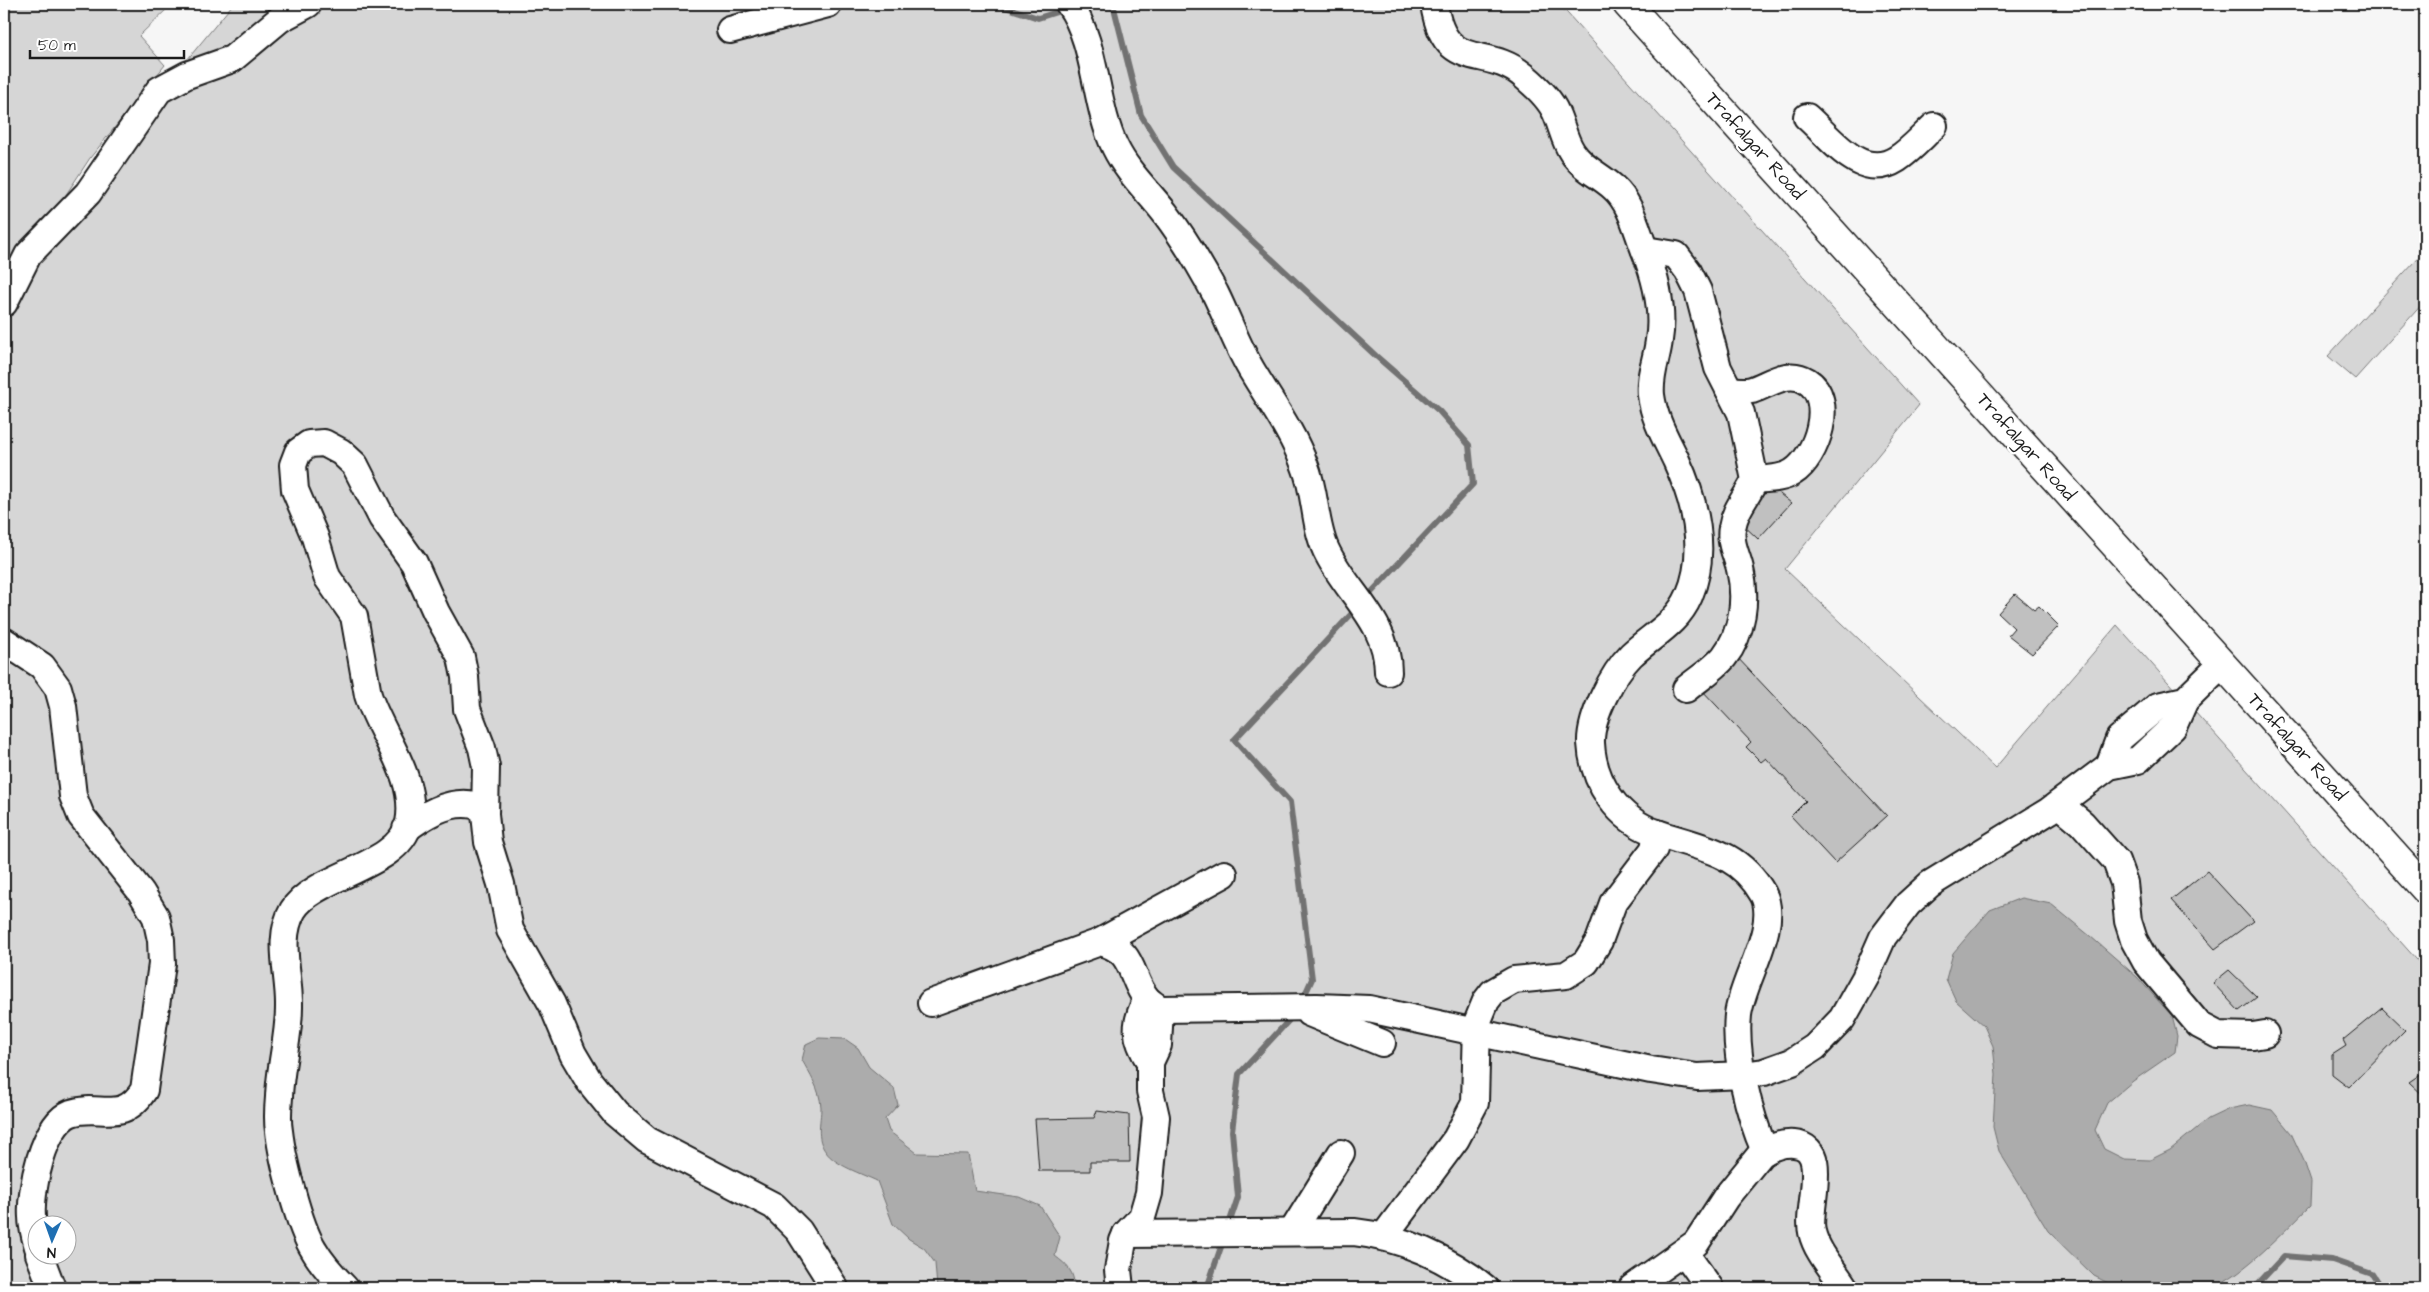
<svg xmlns="http://www.w3.org/2000/svg" width="2429" height="1292" font-family="'Architects Daughter',sans-serif">
	<style>
		.green { fill: #d6d6d6; stroke: #797979; fill-rule: evenodd }
		.water { fill: #acacac; stroke: #727272 }
		.lines { fill: none; stroke-linecap: round; stroke-linejoin: round }
		.stream { stroke: #727272; stroke-width: 6 }
		.building { fill: #c0c0c0; stroke: #1c1c1c }
		.minor-casing { stroke: #1c1c1c; stroke-width: 30 }
		.major-casing { stroke: #1c1c1c; stroke-width: 31 }
		.minor { stroke: #fff; stroke-width: 26 }
		.major { stroke: #fff; stroke-width: 28 }
		.labels { text-anchor: middle; dominant-baseline: central; stroke-width: 4.5; stroke-linejoin: round; paint-order: stroke }
		.street-label { font-size: 19px; fill: #1c1c1c; stroke: #fff }
	</style>
	<rect width="100%" height="100%" fill="#f6f6f6"/>
	<filter id="ink" filterUnits="userSpaceOnUse"><feTurbulence type="fractalNoise" baseFrequency=".02" numOctaves="2"/><feDisplacementMap in="SourceGraphic" scale="10" xChannelSelector="R" yChannelSelector="G"/><feConvolveMatrix kernelMatrix="1 2 1 2 8 2 1 2 1" color-interpolation-filters="sRGB"/></filter>
	<g filter="url(#ink)">
		<g class="green">
			<path d="M4,4H172L139,36L165,65L90,158L25,257L233,4H1559L1919,405L1785,569L1995,768L2117,625L2425,969V1288H4ZM38,1224H68V1254H38Z"/>
			<polygon points="2425,250 2425,301 2355,379 2328,356"/>
		</g>
		<g class="water">
			<path d="M2021,898L2051,904L2090,936L2137,977L2172,1016L2177,1036L2175,1052L2133,1081L2107,1103L2095,1130L2104,1149L2124,1159L2150,1160L2170,1150L2208,1119L2229,1109L2249,1105L2272,1110L2291,1133L2304,1161L2311,1182L2310,1206C2283,1232 2245,1274 2211,1288H2118L2094,1276L2048,1231L1999,1151L1993,1127L1996,1074L1993,1046L1984,1026L1956,1001L1946,979L1953,953L1990,910Z"/>
			<path d="M819,1038L845,1039L858,1048L869,1067L894,1088L898,1105L885,1119L889,1131L917,1153L968,1154L975,1191L1019,1197L1040,1206L1060,1237L1055,1256C1067,1265 1075,1272 1074,1288H937L935,1263L924,1248L909,1239L893,1224L877,1181C862,1174 835,1165 826,1152C815,1138 821,1122 821,1107C820,1089 810,1075 802,1060L806,1044Z"/>
		</g>
		<g class="lines">
			<g class="stream">
				<polyline points="996,4 1038,18 1066,9"/>
				<polyline points="1113,4 1141,115 1173,167 1376,356 1439,411 1469,445 1473,484 1367,597"/>
				<polyline points="1302,1001 1312,979 1290,802 1234,740 1356,609"/>
				<polyline points="1228,1227 1238,1197 1232,1131 1239,1074 1292,1017"/>
				<polyline points="1207,1288 1222,1244"/>
				<polyline points="2254,1288 2284,1256 2332,1260 2372,1274 2381,1288"/>
			</g>
		</g>
		<g class="building">
			<polygon points="1769,485 1791,503 1758,539 1738,520"/>
			<polygon points="2015,594 2034,610 2039,606 2059,626 2032,654 2008,635 2014,628 1998,613"/>
			<polygon points="1735,655 1887,816 1835,863 1791,816 1806,801 1766,758 1761,762 1746,747 1751,742 1700,688"/>
			<polygon points="2207,871 2253,921 2215,949 2171,900"/>
			<polygon points="2229,970 2257,997 2239,1011 2213,983"/>
			<polygon points="2382,1008 2405,1030 2349,1087 2332,1074 2332,1055 2346,1046 2343,1040"/>
			<polygon points="2425,1071 2425,1097 2409,1082"/>
			<polygon points="1097,1111 1129,1115 1130,1162 1090,1162 1090,1171 1039,1171 1035,1119 1094,1118"/>
		</g>
		<g class="lines">
			<g class="minor-casing">
				<g id="minor">
					<path d="M1069,4C1097,43 1094,104 1115,147C1127,172 1148,191 1165,213C1184,238 1200,265 1215,293C1228,319 1238,349 1254,374C1272,404 1293,433 1305,466C1316,493 1314,524 1326,550C1346,593 1388,621 1388,672"/>
					<path d="M1434,4C1445,75 1485,43 1524,76C1536,86 1550,99 1556,113C1562,126 1564,140 1572,152C1583,169 1600,175 1614,188C1631,203 1637,231 1645,251C1656,279 1664,310 1659,340C1657,359 1649,375 1651,395C1654,419 1666,439 1676,460C1695,501 1708,552 1689,596C1677,624 1652,635 1631,655C1613,673 1590,717 1591,743C1593,783 1618,820 1657,833C1700,848 1738,850 1763,894C1780,926 1742,980 1738,1015C1734,1055 1749,1115 1765,1151"/>
					<polyline points="730,30 828,4"/>
					<path d="M1807,117C1831,138 1861,182 1897,159C1911,150 1922,137 1934,126"/>
					<path d="M1645,250L1676,255L1688,271L1698,291L1718,368L1741,413L1755,480C1747,497 1735,509 1732,528C1729,543 1737,555 1740,569C1747,598 1743,633 1724,657C1714,669 1698,679 1686,689"/>
					<polyline points="4,303 28,255 88,193 159,90 187,75 232,59 280,19 308,4"/>
					<path d="M1729,390C1737,391 1744,392 1752,390C1770,384 1788,369 1807,381C1836,399 1817,457 1793,472C1783,479 1767,479 1755,480"/>
					<path d="M4,641L42,666L58,688L63,706L73,796L81,816L141,892L156,917L161,940L162,964L144,1090C122,1125 99,1103 71,1113C43,1124 30,1190 32,1217C32,1227 35,1237 38,1247"/>
					<polyline points="2109,766 2119,739 2158,706 2185,700 2222,664"/>
					<polyline points="2059,804 2082,823 2116,861 2124,883 2128,921 2134,940 2146,962 2199,1025 2218,1035 2253,1036 2265,1034"/>
					<path d="M406,829C428,812 458,795 485,809"/>
					<polyline points="1100,942 1224,874"/>
					<path d="M1147,999C1134,1024 1134,1037 1150,1062"/>
					<path d="M931,1003L1100,942C1136,950 1129,978 1147,999C1151,1003 1156,1006 1160,1009L1317,1007L1369,1009L1651,1070L1697,1077L1743,1075L1764,1072L1792,1062L1815,1047L1842,1019L1865,978L1883,937L1908,904L1930,884L2049,811L2109,766L2138,760L2173,727L2185,700"/>
					<polyline points="1309,1013 1382,1043"/>
					<polyline points="1292,1232 1341,1153"/>
					<path d="M1126,1234L1354,1232C1401,1237 1448,1258 1485,1288"/>
					<polyline points="1384,1236 1456,1139 1475,1103 1477,1023 1486,1001 1493,992 1514,980 1566,975 1586,962 1599,941 1613,903 1654,849 1657,833"/>
					<polyline points="1685,1253 1710,1288"/>
					<polyline points="39,1254 52,1288"/>
					<path d="M345,1288C334,1277 322,1264 314,1250C299,1227 282,1158 279,1131C277,1120 278,1108 279,1097C280,1066 289,1037 289,1007C290,975 276,939 293,910C314,875 399,867 409,823C418,777 381,736 368,695L354,616L327,577L315,537L295,490L293,465L298,452L309,444L324,443L341,452L355,465L382,518L414,563L436,612L461,657L465,677L467,709L482,748L486,767L485,814L488,842L501,884L510,930L552,1004L573,1054L589,1081L615,1113L647,1140L774,1206L799,1231L835,1288"/>
					<polyline points="1120,1288 1118,1270 1123,1241 1126,1234 1142,1217 1149,1193 1156,1117 1150,1091 1150,1062 1158,1045 1160,1009"/>
					<path d="M1632,1288L1696,1243L1726,1197L1761,1154C1771,1147 1782,1143 1794,1144C1832,1147 1806,1208 1812,1232C1817,1253 1834,1270 1845,1288"/>
				</g>
			</g>
			<g class="major-casing">
				<polyline id="major" points="1627,4 2425,889"/>
			</g>
			<use href="#minor" class="minor"/>
			<use href="#major" class="major"/>
		</g>
	</g>
	<g class="labels">
		<g class="street-label">
			<text transform="translate(1755 146) rotate(48)">Trafalgar Road</text>
			<text transform="translate(2026 447) rotate(48)">Trafalgar Road</text>
			<text transform="translate(2297 747) rotate(48)">Trafalgar Road</text>
		</g>
	</g>
	<rect width="2429" height="1292" fill="none" stroke="#fff" stroke-width="20"/>
	<rect x="10" y="10" width="2409" height="1272" fill="none" stroke="#1c1c1c" stroke-width="2" filter="url(#ink)"/>
	<g transform="translate(52 1240) rotate(182)"><circle r="24" fill="#ffffff" stroke="#a4a4a4"/>
	<path d="M0-4L9 19L0 12L-9 19Z" fill="#1f6fb2"/>
	<text y="-8" font-size="14" font-weight="bold" text-anchor="middle" fill="#1c1c1c">N</text>
	</g>
	<path d="M30 50v8h154v-8" fill="none" stroke="#1c1c1c" stroke-width="2.5"/>
	<text x="38" y="50" font-size="15" fill="#1c1c1c" stroke="#ffffff" stroke-width="4" paint-order="stroke">50 m</text>
</svg>
